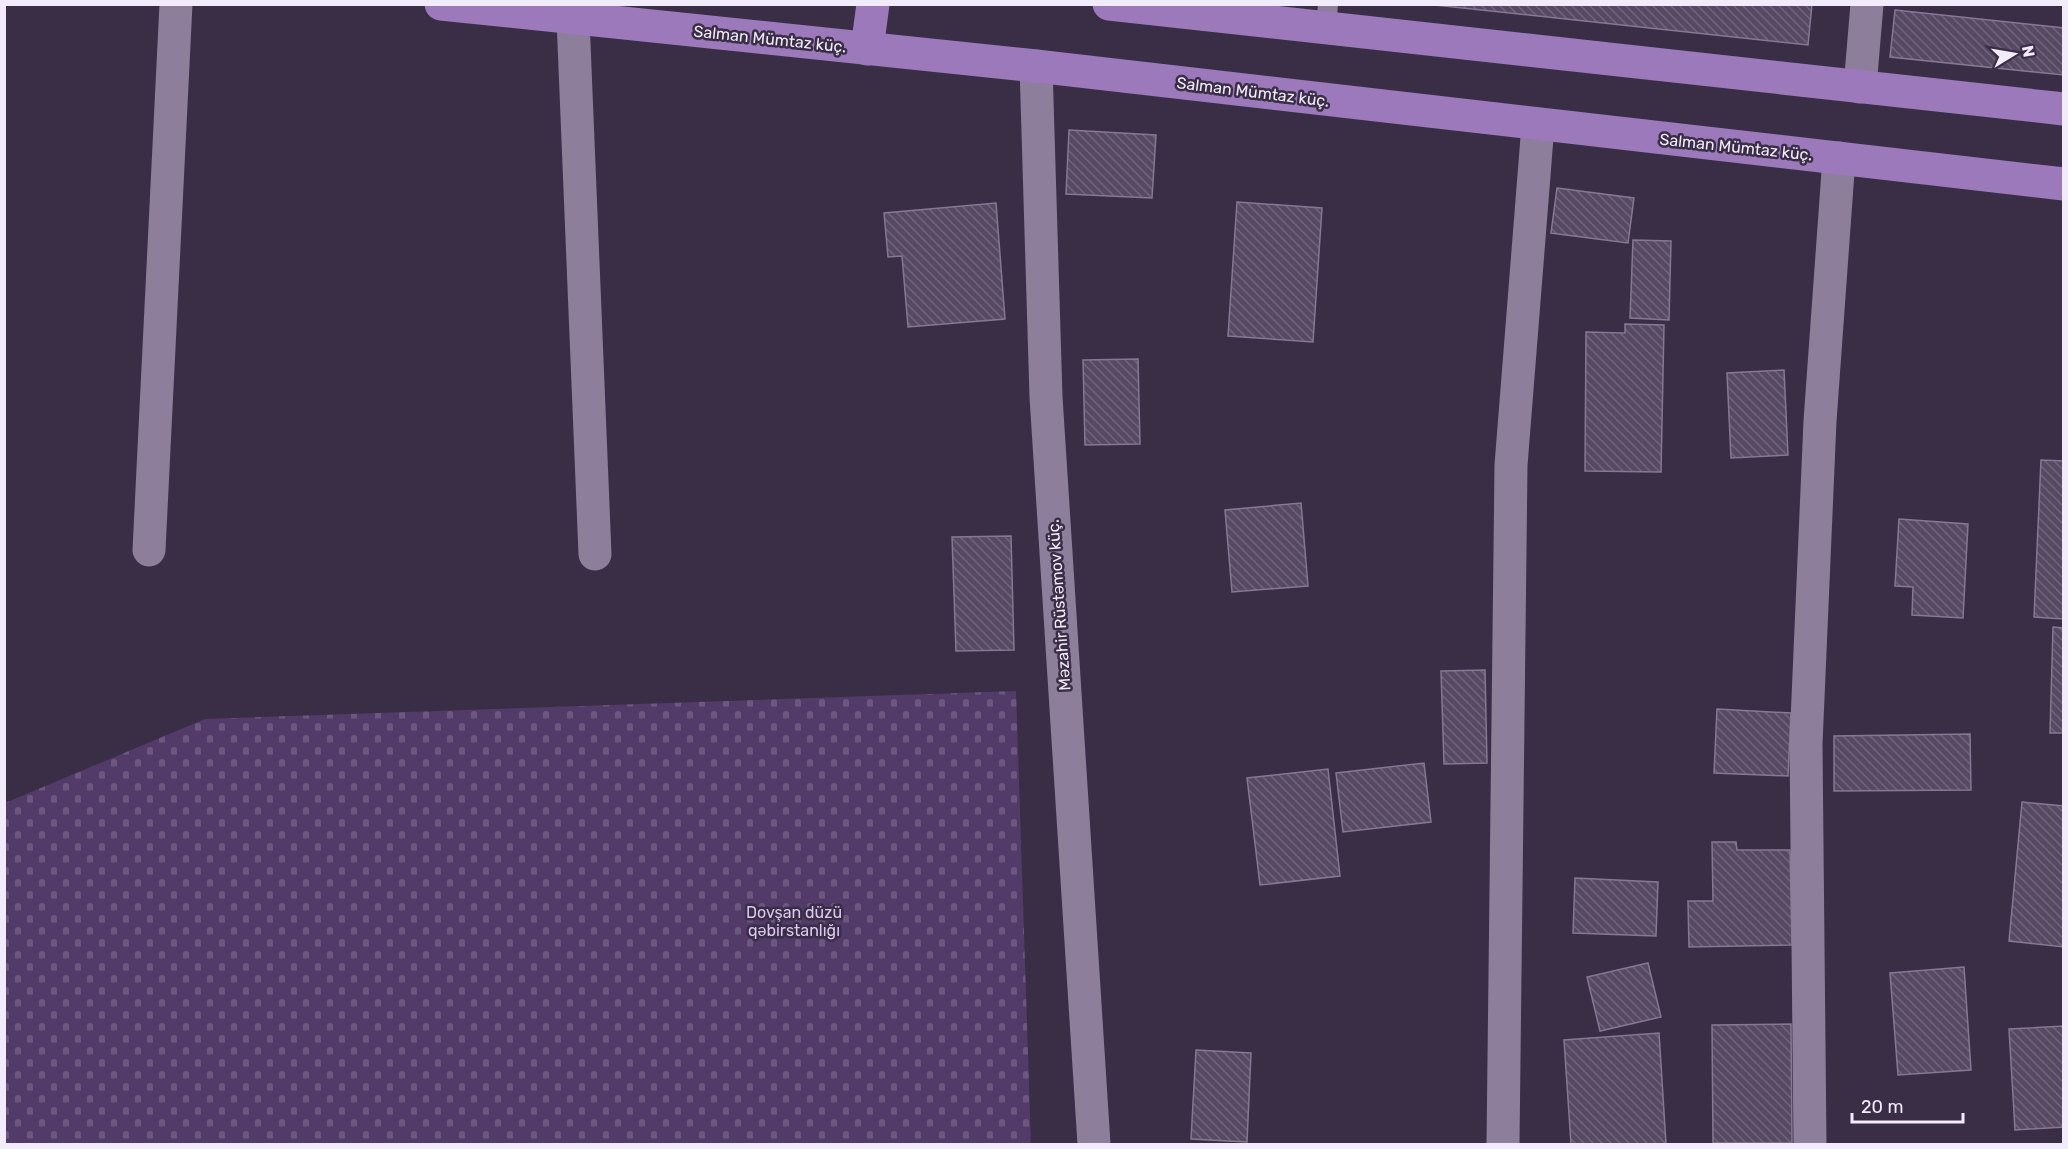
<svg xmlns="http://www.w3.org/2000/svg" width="2068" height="1149" font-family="Rubik,sans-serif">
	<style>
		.cemetery { fill: url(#cemetery-stones) }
		.building { fill: url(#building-back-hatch); stroke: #867894; stroke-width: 1.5 }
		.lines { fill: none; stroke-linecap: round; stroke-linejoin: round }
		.lane { stroke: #8d7e9b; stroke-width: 20 }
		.street { stroke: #8d7e9b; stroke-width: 33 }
		.highway { stroke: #9b79bb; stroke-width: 33 }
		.labels { text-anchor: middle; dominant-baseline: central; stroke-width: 5; stroke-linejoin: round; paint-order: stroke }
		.street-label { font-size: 16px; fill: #f2ebfb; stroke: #3a2d46 }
		.park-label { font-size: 16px; fill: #dcc7f2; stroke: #3a2d46 }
	</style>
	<defs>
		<pattern id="cemetery-stones" width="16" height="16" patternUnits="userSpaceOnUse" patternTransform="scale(1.5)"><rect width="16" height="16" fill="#533b69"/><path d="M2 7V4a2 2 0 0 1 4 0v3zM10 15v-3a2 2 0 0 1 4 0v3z" fill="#6c587f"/></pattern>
		<pattern id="building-back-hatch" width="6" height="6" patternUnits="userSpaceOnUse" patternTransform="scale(1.5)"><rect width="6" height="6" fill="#574964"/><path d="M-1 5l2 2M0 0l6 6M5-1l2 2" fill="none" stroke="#70637b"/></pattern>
	</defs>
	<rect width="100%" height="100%" fill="#3a2d46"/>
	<polygon class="cemetery" points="1016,691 1031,1144 5,1144 5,803 205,719"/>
	<g class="building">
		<polygon points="1425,4 1812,4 1808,45"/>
		<polygon points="1895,10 2064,28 2064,75 1890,57"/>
		<polygon points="1069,130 1156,135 1152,198 1066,194"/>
		<polygon points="1557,188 1634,198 1628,243 1551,233"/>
		<polygon points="1237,202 1322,208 1313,342 1228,336"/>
		<polygon points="996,203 1005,319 908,327 902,256 888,257 884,213"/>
		<polygon points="1633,240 1671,241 1669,320 1630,318"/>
		<polygon points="1625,324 1664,325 1661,472 1585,471 1586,332 1625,333"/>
		<polygon points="1138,359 1140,444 1085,445 1083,360"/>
		<polygon points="1784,370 1788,455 1731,458 1727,373"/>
		<polygon points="2041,460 2064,461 2064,619 2034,617"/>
		<polygon points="1301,503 1308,586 1232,592 1225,510"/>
		<polygon points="1899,519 1968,524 1963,618 1912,615 1913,587 1895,586"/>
		<polygon points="1011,536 1014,650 956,651 952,537"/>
		<polygon points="2053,627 2064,628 2064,733 2050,733"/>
		<polygon points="1485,670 1487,763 1444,764 1441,671"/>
		<polygon points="1717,709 1791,713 1788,776 1714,773"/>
		<polygon points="1970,734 1971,790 1834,791 1834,736"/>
		<polygon points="1424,763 1431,822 1343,832 1336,773"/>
		<polygon points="1328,769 1340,876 1260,885 1247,778"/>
		<polygon points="2022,802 2064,806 2064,947 2009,941"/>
		<polygon points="1712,842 1736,842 1737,850 1790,850 1792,945 1689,947 1688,901 1713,901"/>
		<polygon points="1575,878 1658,882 1656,936 1573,933"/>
		<polygon points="1648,963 1661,1017 1600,1031 1587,977"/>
		<polygon points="1964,967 1971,1070 1898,1075 1890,973"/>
		<polygon points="1791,1024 1792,1143 1713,1143 1712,1025"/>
		<polygon points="2064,1026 2064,1127 2015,1130 2009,1029"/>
		<polygon points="1659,1033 1666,1144 1571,1144 1564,1040"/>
		<polygon points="1196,1050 1251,1053 1247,1142 1191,1139"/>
	</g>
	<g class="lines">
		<polyline class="lane" points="1326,30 1328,4"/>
		<g class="street">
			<polyline points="573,19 595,554"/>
			<polyline points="1036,66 1046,397 1094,1144"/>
			<polyline points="1860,87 1867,4"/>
			<polyline points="149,550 176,4"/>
			<polyline points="1503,1144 1511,465 1538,125"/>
			<polyline points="1810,1144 1806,744 1820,421 1839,158"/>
		</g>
		<g class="highway">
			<polyline points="441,4 1036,66 2064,184"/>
			<polyline points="1109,4 2064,109"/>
			<polyline points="867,49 873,4"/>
		</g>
	</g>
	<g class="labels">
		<g class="street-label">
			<text transform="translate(770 39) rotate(6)">Salman Mümtaz küç.</text>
			<text transform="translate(1253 92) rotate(7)">Salman Mümtaz küç.</text>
			<text transform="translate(1736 147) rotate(6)">Salman Mümtaz küç.</text>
			<text transform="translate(1059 605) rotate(-94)">Məzahir Rüstəmov küç.</text>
		</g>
		<g class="park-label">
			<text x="794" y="912">Dovşan düzü<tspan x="794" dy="18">qəbirstanlığı</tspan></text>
		</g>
	</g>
	<rect width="2068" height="1149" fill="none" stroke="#f2ebfb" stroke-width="12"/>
	<g transform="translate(2014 54) rotate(79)" stroke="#3a2d46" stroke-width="4.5" paint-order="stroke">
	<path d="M0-4.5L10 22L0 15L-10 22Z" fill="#f2ebfb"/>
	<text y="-9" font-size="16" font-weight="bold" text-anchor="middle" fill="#f2ebfb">N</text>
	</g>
	<path d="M1852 1113v9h111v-9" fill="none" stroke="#f2ebfb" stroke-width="3"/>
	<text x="1861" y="1113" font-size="18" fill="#f2ebfb" stroke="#3a2d46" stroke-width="4.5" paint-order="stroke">20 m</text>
</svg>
